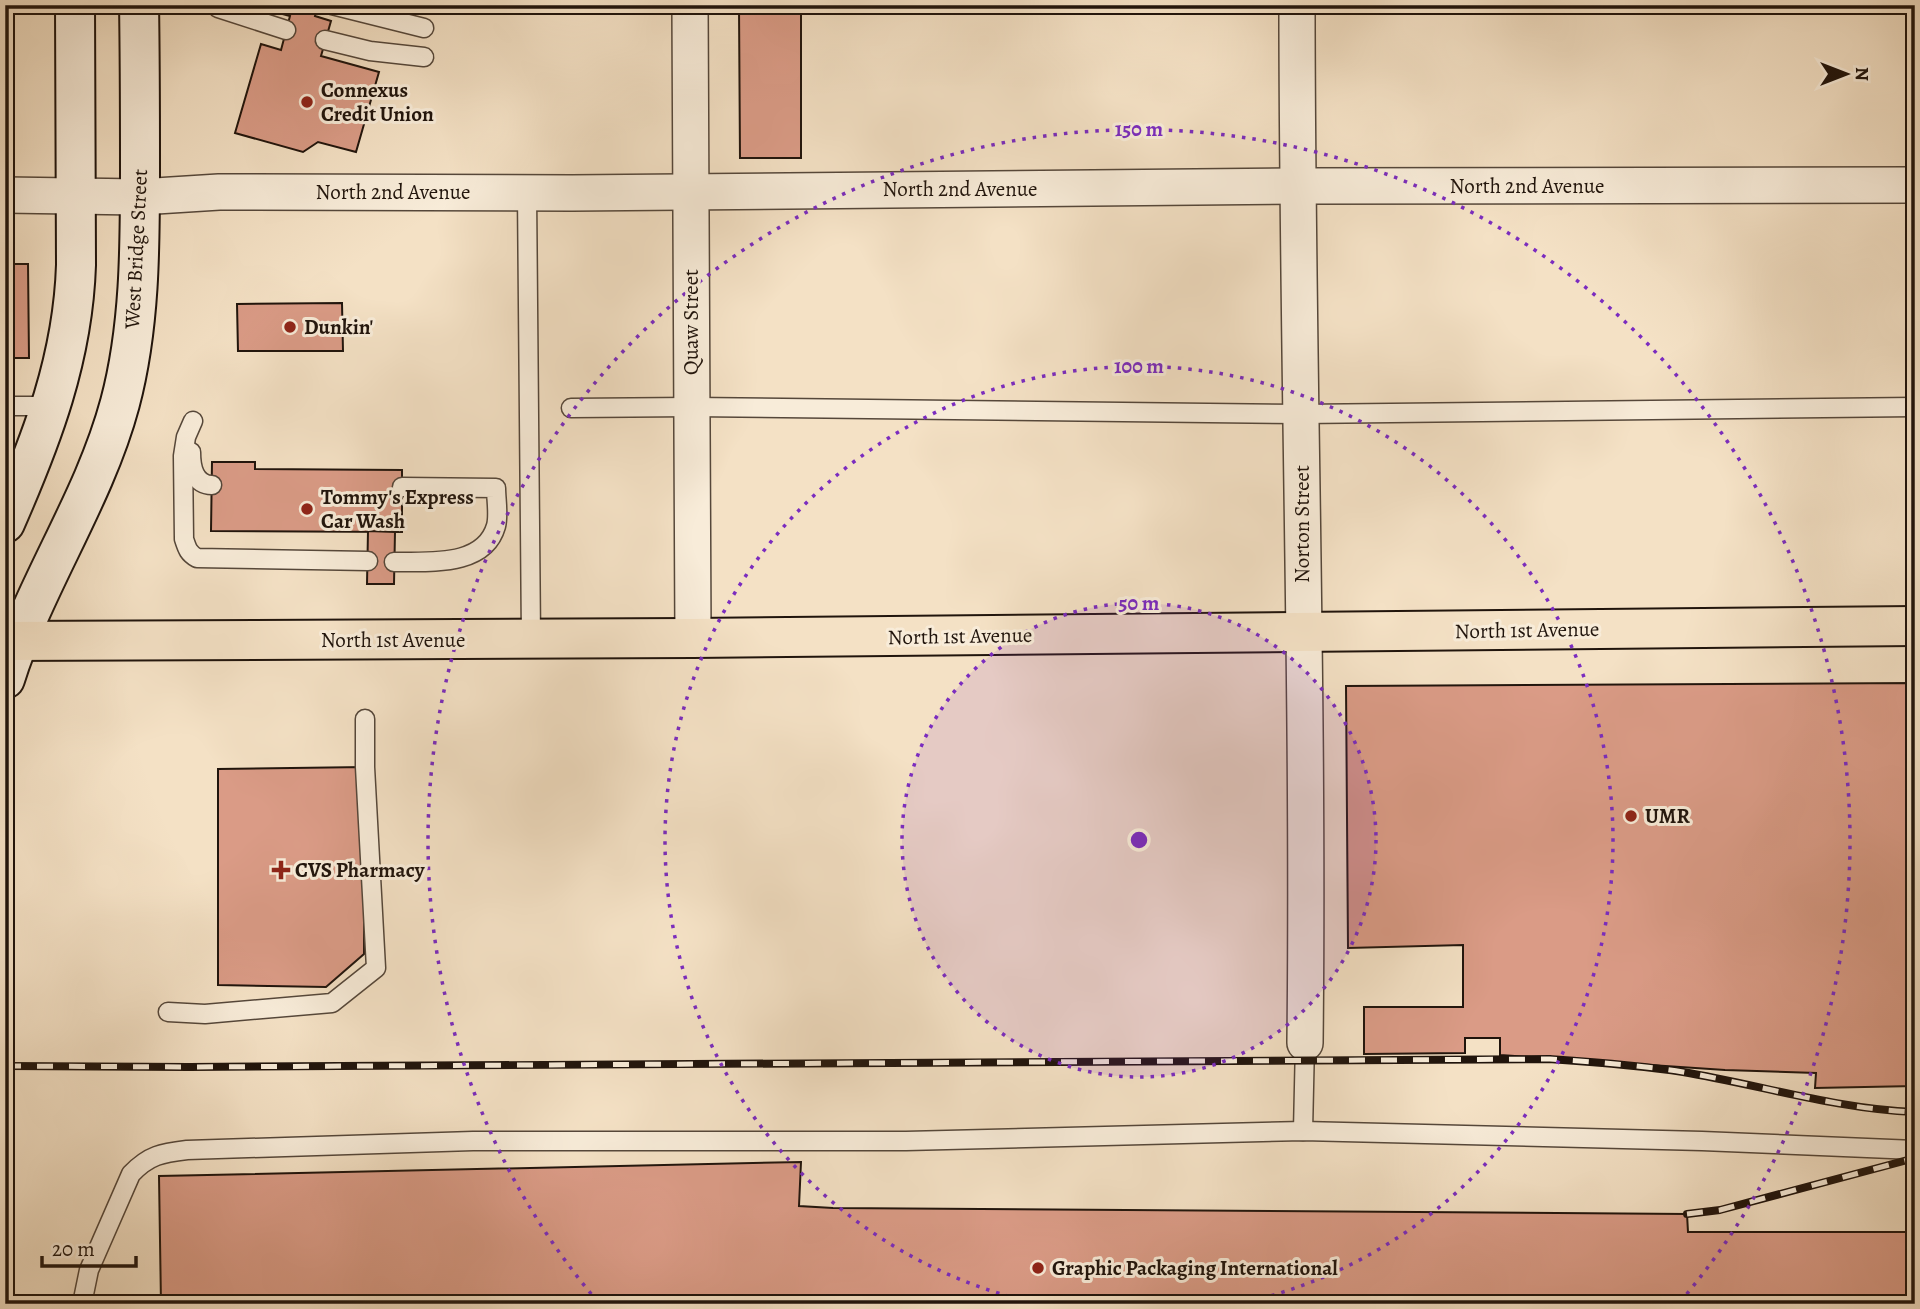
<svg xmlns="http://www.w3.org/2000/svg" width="1920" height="1309" font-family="Alegreya,serif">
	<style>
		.building { fill: #da9b86; stroke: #20140c; stroke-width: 2 }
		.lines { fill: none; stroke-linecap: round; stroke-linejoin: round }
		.service-casing { stroke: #55473a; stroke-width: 21 }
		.minor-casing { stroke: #55473a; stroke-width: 38 }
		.secondary-casing { stroke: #20140c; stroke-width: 42 }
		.primary-casing { stroke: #20140c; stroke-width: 42 }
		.service { stroke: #f8ecd9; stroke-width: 18 }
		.minor { stroke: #f8ecd9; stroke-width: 35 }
		.secondary { stroke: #f8ecd9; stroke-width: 38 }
		.primary { stroke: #f4e1c5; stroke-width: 38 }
		.rail-casing { stroke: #20140c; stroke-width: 8 }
		.rail { stroke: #f8ecd9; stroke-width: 5; stroke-dasharray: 16; stroke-linecap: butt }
		.ring { fill: none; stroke: #7b2cbf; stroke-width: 3.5; stroke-dasharray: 3.5 7 }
		.poi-dot { fill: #8f2418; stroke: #f8ecd9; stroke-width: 2.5 }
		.labels { text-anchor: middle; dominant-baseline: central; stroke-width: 6; stroke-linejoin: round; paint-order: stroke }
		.poi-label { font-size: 21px; font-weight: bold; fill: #20140c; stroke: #f8ecd9; text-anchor: start }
		.street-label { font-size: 21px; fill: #20140c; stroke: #f8ecd9 }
		.centre { fill: #7b2cbf; stroke: #f8ecd9; stroke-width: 3.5 }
		.ring-label { font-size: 21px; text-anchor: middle; font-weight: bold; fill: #7b2cbf; stroke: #f8ecd9; stroke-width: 6; stroke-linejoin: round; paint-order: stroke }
	</style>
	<rect width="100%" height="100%" fill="#f4e1c5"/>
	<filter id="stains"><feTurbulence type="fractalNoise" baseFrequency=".00286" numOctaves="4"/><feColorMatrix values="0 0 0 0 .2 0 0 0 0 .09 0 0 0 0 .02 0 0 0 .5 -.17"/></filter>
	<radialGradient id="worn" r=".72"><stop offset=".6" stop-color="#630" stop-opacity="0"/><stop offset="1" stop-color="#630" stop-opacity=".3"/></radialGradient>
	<g class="building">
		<polygon points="277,5 318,5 315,16 331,21 321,56 379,72 356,152 318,142 303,152 235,133 261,44 281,50 290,16 275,12"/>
		<polygon points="739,7 801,7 801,158 740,158"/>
		<polygon points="5,264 28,264 29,358 5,358"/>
		<polygon points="342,303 343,351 238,351 237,304"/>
		<polygon points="212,462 255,462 255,469 402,470 402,532 211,531"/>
		<polygon points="368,531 395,532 394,584 367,584"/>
		<polygon points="1915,683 1915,1086 1815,1088 1816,1073 1725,1070 1500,1055 1500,1038 1465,1038 1465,1053 1364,1054 1364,1007 1463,1007 1463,945 1348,948 1346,686"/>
		<polygon points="365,767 364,954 326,987 218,985 218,769"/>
		<polygon points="801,1162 799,1206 833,1208 1687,1214 1688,1232 1915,1232 1915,1304 161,1304 159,1176"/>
	</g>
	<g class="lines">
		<g class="service-casing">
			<g id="service">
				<polyline points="332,5 424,28"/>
				<polyline points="218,8 286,30"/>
				<polyline points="325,40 370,51 424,57"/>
				<polyline points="527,193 531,639"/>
				<polyline points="5,406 52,406"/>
				<polyline points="571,408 692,407 1301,414 1915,407"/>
				<path d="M193,421L186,437L183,456L184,539C187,548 188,553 197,558L368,561"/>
				<path d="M191,452C191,467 194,485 212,485"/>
				<path d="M394,562C427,561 484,568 496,526C499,515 496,499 496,488L402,487"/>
				<polyline points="168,1012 205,1014 332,1003 376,968 365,767 365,719"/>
				<polyline points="1303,1131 1305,1043"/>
				<path d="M82,1304L89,1270L131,1174C149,1155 162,1153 187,1150L473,1141H906L1303,1131L1702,1141L1915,1150"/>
			</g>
		</g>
		<g class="minor-casing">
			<g id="minor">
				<polyline points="690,5 693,638"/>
				<path d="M1297,5C1297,351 1309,697 1305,1043"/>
				<polyline points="5,195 140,197 219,192 572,193 1297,186 1915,185"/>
			</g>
		</g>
		<g class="secondary-casing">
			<g id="secondary">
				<path d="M5,523C42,439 73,358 76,265L75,5"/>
				<path d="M5,679C35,583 94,500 120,403C140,328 140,248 140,170C140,115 140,60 139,5"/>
			</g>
		</g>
		<g class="primary-casing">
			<polyline id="primary" points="5,641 693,638 1915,626"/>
		</g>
		<use href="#service" class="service"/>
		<use href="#minor" class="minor"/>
		<use href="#secondary" class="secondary"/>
		<use href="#primary" class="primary"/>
		<g class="rail-casing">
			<g id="rail">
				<path d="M5,1066L189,1067L1550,1059C1594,1062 1639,1065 1683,1072C1760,1085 1837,1109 1915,1112"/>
				<polyline points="1687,1214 1720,1210 1915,1158"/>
			</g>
		</g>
		<use href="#rail" class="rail"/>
	</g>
	<circle cx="1139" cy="840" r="237" fill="#7b2cbf" fill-opacity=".12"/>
	<g class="ring">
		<circle cx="1139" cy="840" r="237"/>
		<path d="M1040 1304A474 474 0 1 1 1238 1304"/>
		<path d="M598 1302A711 711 0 1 1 1680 1302"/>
	</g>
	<g class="poi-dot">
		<circle cx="307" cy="102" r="7"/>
		<circle cx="290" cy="327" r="7"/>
		<circle cx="307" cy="509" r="7"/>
		<circle cx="1631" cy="816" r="7"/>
		<path d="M277.5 859.5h7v7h7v7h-7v7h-7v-7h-7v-7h7z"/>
		<circle cx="1038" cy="1268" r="7"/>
	</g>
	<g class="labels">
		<g class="poi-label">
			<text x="321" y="90">Connexus<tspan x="321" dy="24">Credit Union</tspan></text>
			<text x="304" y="327">Dunkin'</text>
			<text x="321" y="497">Tommy's Express<tspan x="321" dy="24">Car Wash</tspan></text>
			<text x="1645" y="816">UMR</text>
			<text x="295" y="870">CVS Pharmacy</text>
			<text x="1052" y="1268">Graphic Packaging International</text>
		</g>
		<g class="street-label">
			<text x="1527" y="186">North 2nd Avenue</text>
			<text x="960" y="189">North 2nd Avenue</text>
			<text x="393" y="192">North 2nd Avenue</text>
			<text transform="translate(136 249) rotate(-87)">West Bridge Street</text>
			<text transform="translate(691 322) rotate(-90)">Quaw Street</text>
			<text transform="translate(1302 524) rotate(-90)">Norton Street</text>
			<text transform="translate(1527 630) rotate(-1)">North 1st Avenue</text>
			<text transform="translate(960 636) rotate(-1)">North 1st Avenue</text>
			<text x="393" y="640">North 1st Avenue</text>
		</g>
	</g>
	<circle cx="1139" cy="840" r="10" class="centre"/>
	<g class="ring-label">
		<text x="1139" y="136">150 m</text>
		<text x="1139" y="373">100 m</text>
		<text x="1139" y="610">50 m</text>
	</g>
	<rect width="1920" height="1309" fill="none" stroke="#f4e1c5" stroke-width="28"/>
	<rect x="7" y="7" width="1906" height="1295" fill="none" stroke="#20140c" stroke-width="3.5"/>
	<rect x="14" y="14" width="1892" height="1281" fill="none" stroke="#20140c" stroke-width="2"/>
	<g transform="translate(1846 74) rotate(90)" stroke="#f8ecd9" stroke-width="5" paint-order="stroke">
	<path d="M0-5L12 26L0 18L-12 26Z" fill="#20140c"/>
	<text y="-10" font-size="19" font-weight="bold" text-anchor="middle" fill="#20140c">N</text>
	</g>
	<path d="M42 1256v10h94v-10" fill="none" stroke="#20140c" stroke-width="3.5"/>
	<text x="52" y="1256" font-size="21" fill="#20140c" stroke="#f8ecd9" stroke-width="5" paint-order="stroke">20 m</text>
	<rect width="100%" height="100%" filter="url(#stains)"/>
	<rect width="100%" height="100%" fill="url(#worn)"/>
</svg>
